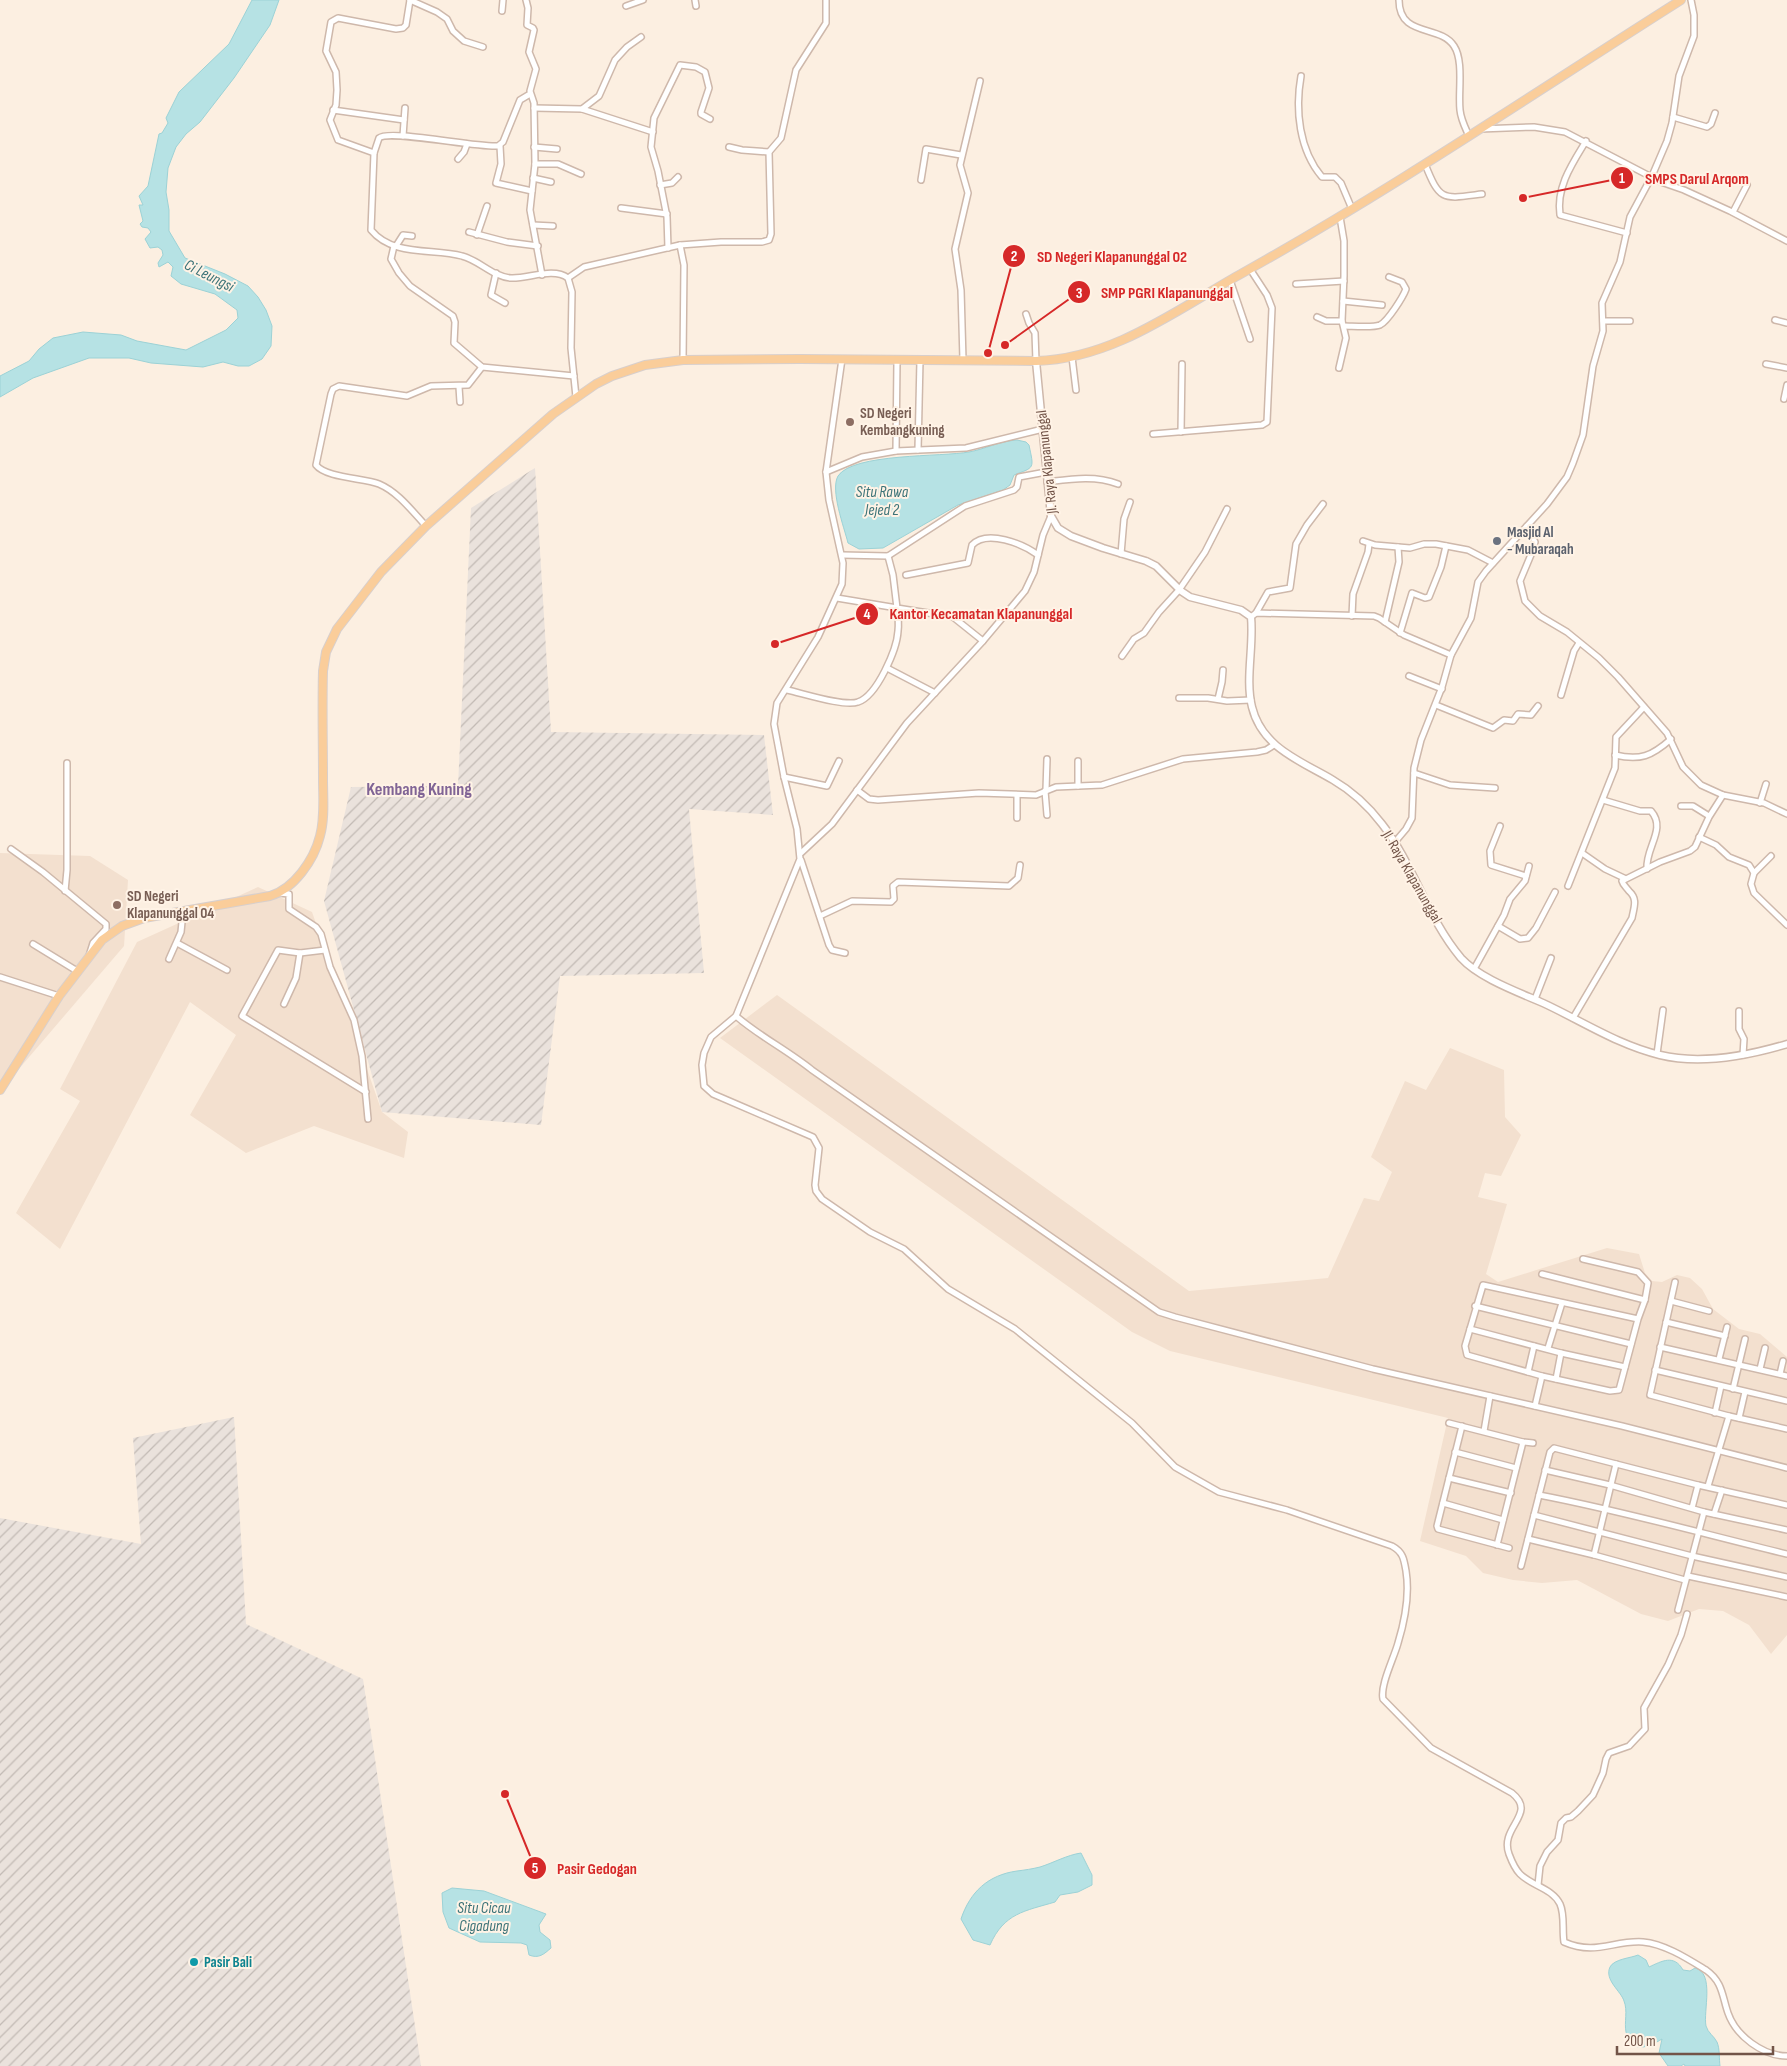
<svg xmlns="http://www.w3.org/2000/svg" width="1787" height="2066" font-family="'Sofia Sans Condensed',sans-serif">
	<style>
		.residential { fill: #f3e0cf }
		.industrial { fill: url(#industrial-furrows) }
		.water { fill: #b6e2e4; stroke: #9cd2d6 }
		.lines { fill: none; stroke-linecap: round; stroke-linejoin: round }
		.minor-casing { stroke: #ceb8ab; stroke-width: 8 }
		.tertiary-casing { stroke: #ceb8ab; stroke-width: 9 }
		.primary-casing { stroke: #d8cfcc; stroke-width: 10 }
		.minor { stroke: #fff; stroke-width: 5 }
		.tertiary { stroke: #fff; stroke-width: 6 }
		.primary { stroke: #facd9a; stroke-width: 8 }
		.education-dot { fill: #8d6e63; stroke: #fff3e6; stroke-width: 2 }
		.worship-dot { fill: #6b7280; stroke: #fff3e6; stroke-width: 2 }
		.culture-dot { fill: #0f9aa8; stroke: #fff3e6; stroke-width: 2 }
		.labels { text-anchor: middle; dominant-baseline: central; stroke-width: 4; stroke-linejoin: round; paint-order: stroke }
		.education-label { font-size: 15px; font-weight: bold; fill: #785e54; stroke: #fff3e6; text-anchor: start }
		.street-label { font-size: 15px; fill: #725448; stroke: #fff3e6 }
		.worship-label { font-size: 15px; font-weight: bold; fill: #5b616d; stroke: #fff3e6; text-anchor: start }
		.culture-label { font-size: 15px; font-weight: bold; fill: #0d838f; stroke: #fff3e6; text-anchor: start }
		.water-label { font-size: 16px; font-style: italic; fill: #3c7378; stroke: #fff3e6 }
		.quarter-label { font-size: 18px; font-weight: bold; fill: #806495; stroke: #fff3e6 }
		.leader { fill: none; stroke: #d62828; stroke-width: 2 }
		.callout-dot { fill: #d62828; stroke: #fff3e6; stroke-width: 2 }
		.mark-label { font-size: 15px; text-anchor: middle; font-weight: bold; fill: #fff }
		.callout-label { font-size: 16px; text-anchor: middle; font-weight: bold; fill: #d62828; stroke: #fff3e6; stroke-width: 4; stroke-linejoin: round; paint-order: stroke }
	</style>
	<defs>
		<pattern id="industrial-furrows" width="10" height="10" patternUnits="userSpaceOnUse" patternTransform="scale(1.25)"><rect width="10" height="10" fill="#eae2dc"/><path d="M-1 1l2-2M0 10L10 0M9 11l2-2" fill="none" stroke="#c2bab4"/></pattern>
	</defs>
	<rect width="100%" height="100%" fill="#fcefe1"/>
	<g class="residential">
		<polygon points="0,853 90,856 128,880 124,946 0,1091"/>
		<polygon points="258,887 312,912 382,1112 408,1132 404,1158 314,1126 246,1153 190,1115 236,1035 190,1002 60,1249 16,1213 80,1101 60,1089 137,942"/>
		<polygon points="777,995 1189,1291 1328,1278 1364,1198 1379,1201 1392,1172 1371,1157 1405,1081 1426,1090 1450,1048 1504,1070 1505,1117 1521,1135 1501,1176 1485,1173 1478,1197 1507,1204 1486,1274 1498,1282 1607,1248 1639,1254 1645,1273 1652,1281 1662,1282 1677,1275 1690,1278 1702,1289 1713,1309 1739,1329 1760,1334 1787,1357 1787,1635 1771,1654 1749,1625 1723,1611 1699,1609 1668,1621 1641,1614 1577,1580 1542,1583 1513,1580 1483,1573 1466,1556 1420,1541 1448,1418 1170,1351 1132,1332 720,1038"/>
	</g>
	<g class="industrial">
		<polygon points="535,468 551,732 764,735 773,815 689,809 704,973 560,976 541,1125 382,1112 324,901 351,787 458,786 471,508"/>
		<polygon points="234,1417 246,1624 363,1679 421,2066 0,2066 0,1518 141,1544 133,1438"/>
	</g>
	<g class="water">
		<polygon points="252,0 279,0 270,25 234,78 200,122 186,134 176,147 168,168 166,192 169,210 169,231 185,258 225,274 248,286 258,297 266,310 272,326 271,346 262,359 249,366 238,366 223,362 203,367 151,363 129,358 89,358 33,378 0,397 0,376 29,361 39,349 53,338 83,332 121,335 137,341 186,350 226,330 238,318 237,310 215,294 181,284 171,276 173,267 168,262 159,267 158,263 163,255 162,250 158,247 150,248 145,239 151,232 148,228 142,227 140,224 143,221 139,205 143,205 139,196 148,186 159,134 162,133 168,123 166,118 179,92 229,44"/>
		<path d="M1017,440L1026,442L1029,445C1034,469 1035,467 1014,475L1010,485L1003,490L958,505L883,548L859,549L848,543C844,527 830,490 838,476C853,453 942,457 969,452C985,449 1000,441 1017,440Z"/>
		<path d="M1081,1853L1092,1875V1885L1078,1892L1060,1895L1055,1902C1025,1911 1004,1913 990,1945L973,1940L961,1919C970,1892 988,1875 1017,1871C1025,1870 1032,1869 1040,1867C1053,1863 1067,1855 1081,1853Z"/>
		<path d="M452,1888L484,1891L546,1914L539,1925L540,1932L550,1940L551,1948C544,1954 539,1959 529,1955L527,1945L521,1943L480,1942L449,1928L443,1912L442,1893Z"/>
		<path d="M1638,1955L1646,1960L1649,1967C1662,1961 1674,1954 1683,1970L1690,1971L1695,1968C1715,1973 1703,2011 1706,2026C1708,2033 1714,2036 1717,2042C1720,2049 1719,2059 1720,2066H1685L1684,2064L1681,2066H1668L1659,2053L1662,2039C1649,2047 1631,2055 1626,2032C1624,2022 1628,2011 1624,2001C1621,1991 1604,1980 1610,1967C1614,1959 1631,1958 1638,1955Z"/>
	</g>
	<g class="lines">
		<g class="minor-casing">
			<g id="minor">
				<path d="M410,0L406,25L403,28L396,29L338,18L331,22L326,51L336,72L337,90L336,105L330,120L338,140L374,153L371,230C393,257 433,248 462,256C479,260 493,277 511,278C528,279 553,267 568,278L572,292L571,348L576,397"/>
				<polyline points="410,0 437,12 447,19 453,31 464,41 483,47"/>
				<polyline points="526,0 528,8 527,25 533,28 534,30 529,52 536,69 530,91 534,103 535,164 530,210 542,275"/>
				<polyline points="695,0 696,6"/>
				<path d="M1399,0C1399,38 1440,24 1454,46C1464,61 1458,92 1460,110C1461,120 1465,127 1469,136"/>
				<polyline points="626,6 643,0"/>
				<polyline points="502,11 503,0"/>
				<path d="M1301,76C1295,110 1299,150 1322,177H1335L1341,183L1352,209"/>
				<polyline points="534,108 582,109 599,96 615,60 627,47 641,37"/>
				<polyline points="582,109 653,132"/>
				<polyline points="333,110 404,120"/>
				<polyline points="1673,117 1707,127 1711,124 1715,113"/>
				<polyline points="1480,129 1534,127 1565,132 1661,182 1684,190 1730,211 1787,241"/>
				<polyline points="403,136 405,108"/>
				<path d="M1586,141C1572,164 1556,187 1560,215L1627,233"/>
				<polyline points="500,146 501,164 496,183 532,191"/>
				<polyline points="534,147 557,149"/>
				<polyline points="729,147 742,150 769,152"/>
				<path d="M374,153L379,138C389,129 477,148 498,146L503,142L520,100L530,94"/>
				<polyline points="458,159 464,152 467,144"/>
				<polyline points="535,164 558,164 581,174"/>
				<path d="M1425,164C1440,202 1443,199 1482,194"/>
				<polyline points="533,178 551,182"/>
				<polyline points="921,180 926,149 961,155"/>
				<polyline points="660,185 672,183 678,177"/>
				<polyline points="621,208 667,214"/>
				<polyline points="1733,212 1747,185"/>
				<polyline points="533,225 553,226"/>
				<polyline points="469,232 507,242 538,246"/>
				<polyline points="477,235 487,206"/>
				<polyline points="680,245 684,265 683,360"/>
				<polyline points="394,246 391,259 399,273 410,286 453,316 455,322 454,343 482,367 574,376"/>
				<polyline points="396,246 403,235 412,236"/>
				<polyline points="668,248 667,217 658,171 651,147 654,118 680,65 696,67 705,72 709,88 701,112 701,114 710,119"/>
				<polyline points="496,273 491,295 505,303"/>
				<polyline points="568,278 584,267 680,245 721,242 762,242 769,240 771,234 769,152 781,138 796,70 826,23 826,0"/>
				<polyline points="1230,280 1250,339"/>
				<polyline points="1296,284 1344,281"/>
				<polyline points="1343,301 1382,305"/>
				<polyline points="1026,314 1029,323 1035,333 1036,361"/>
				<polyline points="1317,317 1326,321 1342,321"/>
				<polyline points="1775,320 1787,323"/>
				<polyline points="1603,321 1630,321"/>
				<path d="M1344,326C1352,326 1373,328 1380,325C1388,321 1403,297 1406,289L1402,282L1389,277"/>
				<polyline points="1072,357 1076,390"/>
				<path d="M842,359L826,472L829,500L843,563L842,584L818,637L777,703L774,724L784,777L797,829L800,859L736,1016L711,1037L704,1053L702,1065L704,1086L713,1094L813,1137L819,1148L815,1185L816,1191L822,1199L870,1232L904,1249L948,1289L1015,1329L1132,1423L1175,1467L1219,1492L1287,1510L1392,1546C1403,1552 1404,1559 1406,1571C1410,1596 1405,1620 1398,1643C1394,1658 1380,1685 1383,1699L1431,1748L1512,1793C1538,1814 1499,1827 1509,1854C1512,1862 1515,1869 1520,1874C1532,1886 1552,1888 1560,1904C1565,1915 1562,1930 1564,1942C1596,1956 1613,1940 1643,1942C1665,1944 1688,1959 1706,1970C1723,1982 1722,1996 1728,2013C1736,2036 1763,2056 1787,2056"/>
				<polyline points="963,360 961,290 955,249 968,193 960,165 980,81"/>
				<polyline points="1766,364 1787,368"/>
				<polyline points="1339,368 1346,338 1342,321 1344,276 1344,241 1340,217"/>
				<polyline points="459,387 460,402"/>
				<polyline points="1784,399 1787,385"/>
				<polyline points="1181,432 1182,364"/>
				<polyline points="1153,434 1262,425 1267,422 1272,308 1267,295 1250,269"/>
				<polyline points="918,450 920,360"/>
				<polyline points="896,451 897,361"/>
				<polyline points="826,472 862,457 896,451 966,448 1043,429"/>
				<path d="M1047,482C1071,479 1095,475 1118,484"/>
				<path d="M426,526C412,511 398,492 379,484C364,478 326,478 316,465L331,394L333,389L339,386L407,396L431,386L468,385L482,367"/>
				<polyline points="1527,526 1535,542 1533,550 1520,581 1525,601 1540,616 1567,632 1599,658 1618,677 1667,733 1683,767 1701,785 1723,795 1764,803 1787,814"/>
				<polyline points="1363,541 1375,545 1410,548 1424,544 1436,544 1468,550 1493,563"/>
				<polyline points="1121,554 1124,519 1130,502"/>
				<polyline points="842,555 888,556 965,506 1014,490 1017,487 1019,477 1046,472"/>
				<polyline points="888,556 893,575 897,608 953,617 983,641"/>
				<path d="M906,575L968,563L972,545C987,529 1023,544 1038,555"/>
				<polyline points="1256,613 1268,592 1290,588 1296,544 1307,525 1323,504"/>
				<polyline points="1352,616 1353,594 1368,552 1369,544"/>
				<polyline points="1251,617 1256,613 1374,616 1379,618 1404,635 1451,655"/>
				<polyline points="1385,622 1399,562 1398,547"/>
				<polyline points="1400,633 1412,593 1425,598 1429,597 1441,567 1446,546"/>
				<polyline points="1122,656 1134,639 1144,633 1159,612 1179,590 1205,552 1227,509"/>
				<polyline points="887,668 935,693"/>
				<polyline points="1409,676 1442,689"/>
				<path d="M787,690C802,693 844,707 858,702C877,696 897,649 898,631C899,623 898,615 897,608L837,598"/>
				<polyline points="1561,695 1574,651 1579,643"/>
				<polyline points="1179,698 1208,698 1227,701 1251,700"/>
				<polyline points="1218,699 1222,682 1223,670"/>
				<polyline points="1436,705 1493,728 1504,720 1513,721 1518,714 1531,715 1538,706"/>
				<path d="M1615,755C1640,761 1652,756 1671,739"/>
				<polyline points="1414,773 1450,785 1495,788"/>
				<polyline points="784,777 827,786 839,761"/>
				<polyline points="1078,786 1078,761"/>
				<polyline points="857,790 869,799 878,800 979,793 1036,795 1056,787 1102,785 1183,759 1257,752 1266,750 1274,745"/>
				<polyline points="1046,790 1047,759"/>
				<polyline points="1045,791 1047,815"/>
				<polyline points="1017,795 1017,818"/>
				<path d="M1603,800L1640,811H1651C1667,829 1645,848 1647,869"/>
				<polyline points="1760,803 1766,784"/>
				<polyline points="1681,806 1693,806 1709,816"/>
				<polyline points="1500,826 1490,851 1491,865 1526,876"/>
				<polyline points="1699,837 1716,845 1729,857 1749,865 1754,873 1751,884 1754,893 1787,925"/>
				<polyline points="1395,842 1406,829 1412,818 1414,768 1421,740 1442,687 1451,655 1471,618 1478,582 1486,571 1547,504 1567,477 1573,463 1583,435 1593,366 1603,331 1602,303 1620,262 1630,217 1652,176 1667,141 1672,123 1679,76 1694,36 1694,15 1691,0"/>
				<polyline points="11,849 43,872 106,924 106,929 93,943 89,956"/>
				<polyline points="801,853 832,824 907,723 983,641 1025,591 1034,572 1043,535 1051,516"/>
				<polyline points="1582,853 1605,869 1624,878"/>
				<polyline points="801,860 829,945 832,950 845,953"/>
				<polyline points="1754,873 1771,856"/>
				<polyline points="1568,886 1615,768 1616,737 1644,707"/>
				<polyline points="65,891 67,870 67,763"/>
				<polyline points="279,893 289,894 289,909 316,927 321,934 330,967 354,1020 362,1056 368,1119"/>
				<polyline points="820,916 852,901 891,902 894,899 893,886 898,882 1009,886 1018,878 1020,865"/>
				<polyline points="1498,926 1520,939 1528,938 1536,928 1555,892"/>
				<polyline points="177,943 227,970"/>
				<polyline points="33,944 77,971"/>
				<polyline points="325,950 300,953 278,950 242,1016 366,1092"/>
				<polyline points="169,959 181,932 183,912"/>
				<polyline points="1474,969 1504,915 1510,899 1525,881 1529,866"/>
				<polyline points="0,977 59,996"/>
				<polyline points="1535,999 1551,958"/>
				<polyline points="284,1004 296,978 300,953"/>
				<polyline points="1739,1011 1739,1029 1744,1039 1743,1055"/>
				<path d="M736,1016C759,1036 787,1050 812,1070L1159,1312L1175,1317L1373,1369L1622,1426L1787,1468"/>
				<path d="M1573,1018L1632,918C1634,907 1638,899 1629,891C1626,887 1623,885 1622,881L1660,862L1690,851L1695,847L1709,817L1723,795"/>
				<polyline points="1657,1054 1663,1010"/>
				<polyline points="1583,1259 1638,1272 1648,1283 1645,1300 1638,1319 1619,1390 1610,1391 1542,1376 1467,1355 1465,1346 1483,1285 1638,1319"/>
				<polyline points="1542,1274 1645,1300"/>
				<polyline points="1675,1282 1650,1395 1729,1416 1787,1429"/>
				<polyline points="1671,1301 1709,1311"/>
				<polyline points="1475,1306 1631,1344"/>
				<polyline points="1666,1322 1725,1336"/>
				<polyline points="1470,1329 1561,1353 1625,1367"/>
				<polyline points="1660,1347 1787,1376"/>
				<polyline points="1548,1348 1562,1303"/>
				<polyline points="1719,1359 1727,1327"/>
				<polyline points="1760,1369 1765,1348"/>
				<polyline points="1655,1370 1787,1401"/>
				<polyline points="1528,1372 1534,1346"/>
				<polyline points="1780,1374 1783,1361"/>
				<polyline points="1556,1379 1561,1353"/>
				<polyline points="1733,1389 1745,1339"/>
				<polyline points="1535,1406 1542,1376"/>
				<polyline points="1715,1413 1721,1386"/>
				<polyline points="1739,1418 1745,1392"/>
				<polyline points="1449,1423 1523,1442 1533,1443"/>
				<polyline points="1462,1426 1437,1526 1438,1529 1509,1548"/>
				<polyline points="1484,1431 1490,1396"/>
				<polyline points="1455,1452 1516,1468"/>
				<polyline points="1545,1470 1610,1485 1704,1512 1787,1530"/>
				<polyline points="1449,1478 1511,1493"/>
				<polyline points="1708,1486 1729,1416"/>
				<path d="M1539,1495C1623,1511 1704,1534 1787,1554"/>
				<polyline points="1443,1503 1503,1520"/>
				<polyline points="1692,1508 1698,1485"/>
				<polyline points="1714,1514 1722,1490"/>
				<polyline points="1534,1515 1692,1556 1787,1577"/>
				<polyline points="1528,1539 1594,1555 1685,1580"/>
				<polyline points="1497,1545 1523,1442"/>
				<polyline points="1594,1555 1616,1464"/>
				<polyline points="1521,1566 1550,1452 1554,1448 1698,1485 1787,1505"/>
				<polyline points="1688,1576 1787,1597"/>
				<polyline points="1678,1610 1704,1512"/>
				<polyline points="1538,1885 1540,1866 1547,1852 1558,1840 1561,1823 1566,1818 1571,1817 1578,1811 1593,1795 1603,1773 1606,1759 1609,1753 1629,1746 1645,1729 1644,1708 1668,1665 1681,1635 1687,1614"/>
			</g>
		</g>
		<g class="tertiary-casing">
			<path id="tertiary" d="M1036,361L1051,516L1058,528L1071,536L1103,548L1146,561L1156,566L1181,591L1190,597L1241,610L1251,617C1254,646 1245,679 1252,707C1262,748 1301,761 1333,780C1352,791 1369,807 1382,824C1414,865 1427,918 1461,958C1479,978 1518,992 1543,1003C1582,1021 1618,1045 1660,1055C1701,1065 1747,1056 1787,1044"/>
		</g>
		<g class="primary-casing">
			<path id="primary" d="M0,1090L59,996L102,940L122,926L144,918L270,896C294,889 314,860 320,836C325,818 323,798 323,779C323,743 322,707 323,671L326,652L337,629L381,572L426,526L553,414L596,384L612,376L645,365L683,360L800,359L1036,361C1112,359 1175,311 1239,275C1390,191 1534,93 1681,0"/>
		</g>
		<use href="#minor" class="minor"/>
		<use href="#tertiary" class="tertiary"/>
		<use href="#primary" class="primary"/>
	</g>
	<g class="education-dot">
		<circle cx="850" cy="422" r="5"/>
		<circle cx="117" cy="905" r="5"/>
	</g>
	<circle class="worship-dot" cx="1497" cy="541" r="5"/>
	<circle class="culture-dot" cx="194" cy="1962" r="5"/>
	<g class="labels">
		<g class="education-label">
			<text x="860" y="413">SD Negeri<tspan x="860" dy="17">Kembangkuning</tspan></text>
			<text x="127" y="896">SD Negeri<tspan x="127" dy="17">Klapanunggal 04</tspan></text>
		</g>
		<g class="street-label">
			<text transform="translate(1047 462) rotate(-96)">Jl. Raya Klapanunggal</text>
			<text transform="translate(1412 877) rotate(60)">Jl. Raya Klapanunggal</text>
		</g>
		<g class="worship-label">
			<text x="1507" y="532">Masjid Al<tspan x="1507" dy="17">- Mubaraqah</tspan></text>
		</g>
		<g class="culture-label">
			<text x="204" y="1962">Pasir Bali</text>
		</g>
		<g class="water-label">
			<text transform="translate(209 276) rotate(27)">Ci Leungsi</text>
			<text x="882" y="492">Situ Rawa<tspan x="882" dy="18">Jejed 2</tspan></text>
			<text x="484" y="1908">Situ Cicau<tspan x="484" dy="18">Cigadung</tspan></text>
		</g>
		<g class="quarter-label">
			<text x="419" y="789">Kembang Kuning</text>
		</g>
	</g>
	<path class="leader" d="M1523 198L1622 178M988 353L1014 256M1005 345L1079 292M775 644L867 614M505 1794L535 1868"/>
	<g class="callout-dot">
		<circle cx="1523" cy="198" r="5"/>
		<circle cx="988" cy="353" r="5"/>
		<circle cx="1005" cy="345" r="5"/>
		<circle cx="775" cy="644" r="5"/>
		<circle cx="505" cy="1794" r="5"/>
		<circle cx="1622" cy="178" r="12"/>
		<circle cx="1014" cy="256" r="12"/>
		<circle cx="1079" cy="292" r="12"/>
		<circle cx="867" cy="614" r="12"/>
		<circle cx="535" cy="1868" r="12"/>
	</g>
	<g class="mark-label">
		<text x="1622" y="183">1</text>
		<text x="1014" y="261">2</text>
		<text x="1079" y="298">3</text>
		<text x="867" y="619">4</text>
		<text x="535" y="1873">5</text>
	</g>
	<g class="callout-label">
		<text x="1697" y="184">SMPS Darul Arqom</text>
		<text x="1112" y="262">SD Negeri Klapanunggal 02</text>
		<text x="1167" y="298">SMP PGRI Klapanunggal</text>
		<text x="981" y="619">Kantor Kecamatan Klapanunggal</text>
		<text x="597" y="1874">Pasir Gedogan</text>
	</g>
	<path d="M1617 2046v8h156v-8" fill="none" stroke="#725448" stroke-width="2.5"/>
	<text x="1624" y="2046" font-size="15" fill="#725448" stroke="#fff3e6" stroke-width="4" paint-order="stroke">200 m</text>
</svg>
